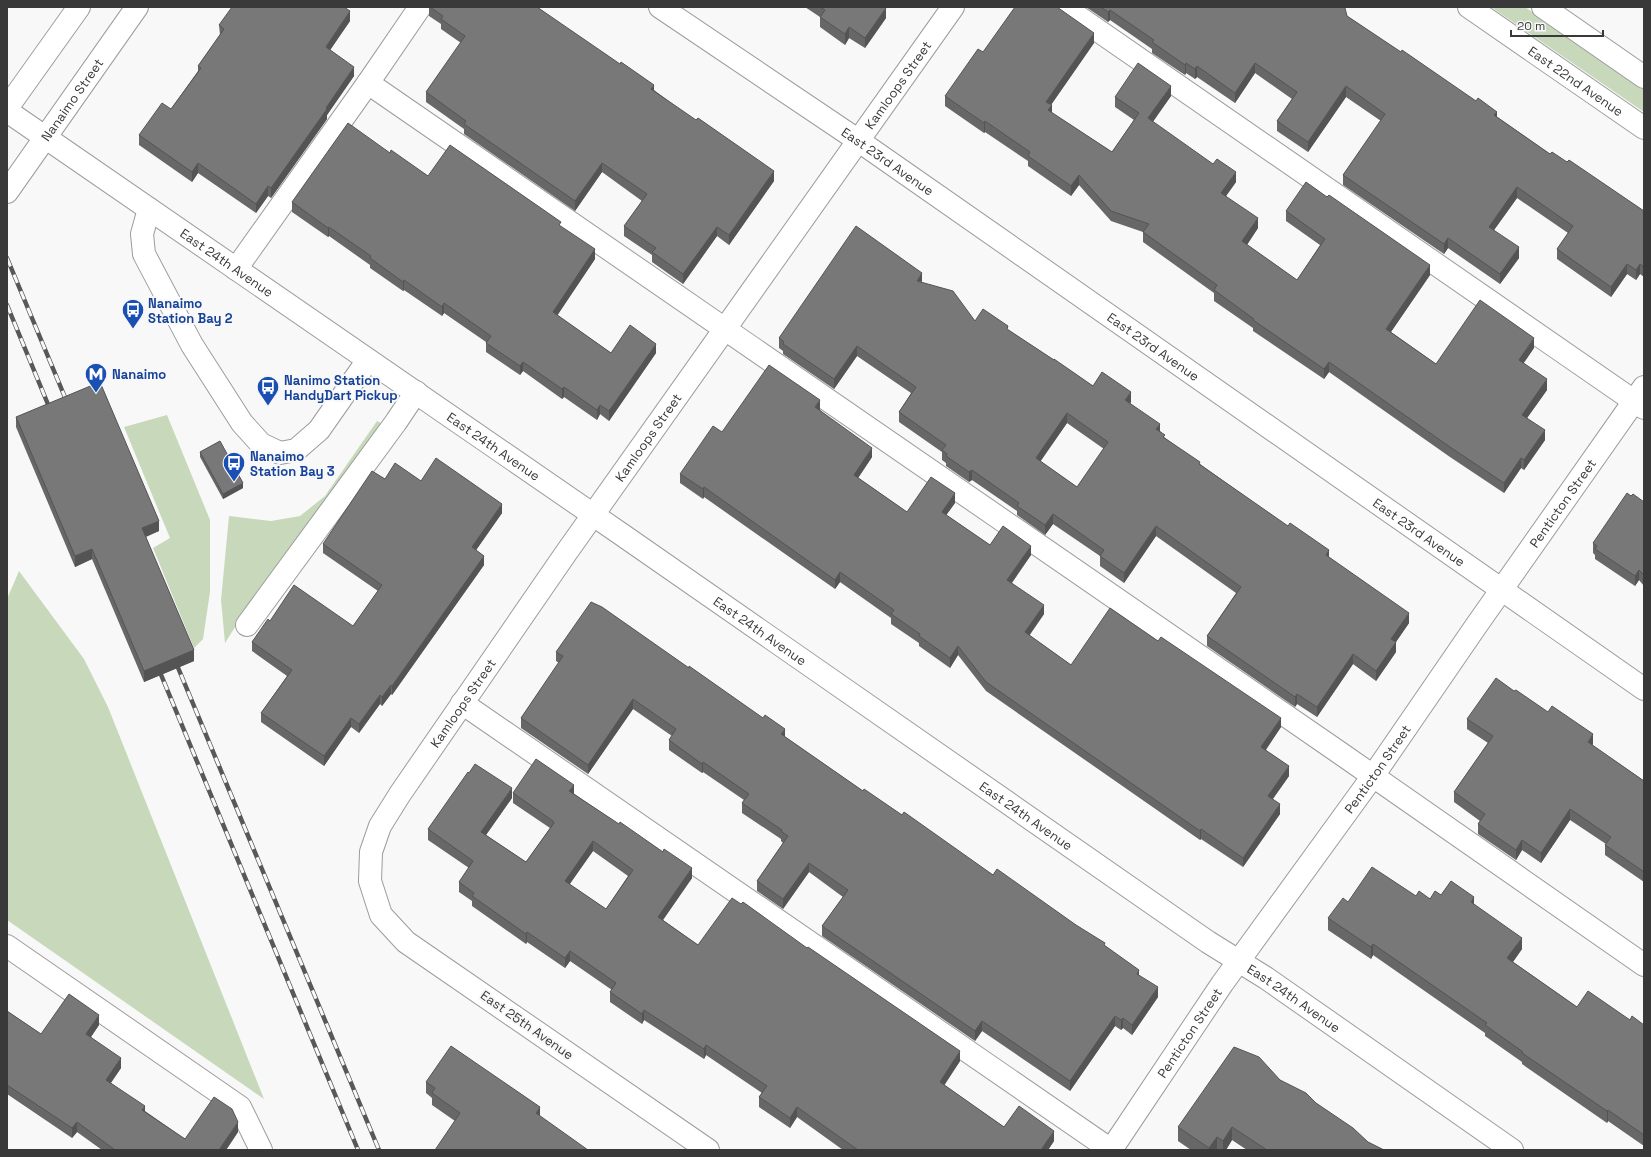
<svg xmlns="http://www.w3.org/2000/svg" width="1651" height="1157" font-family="'Space Grotesk',sans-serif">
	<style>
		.green { fill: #c7d9ba }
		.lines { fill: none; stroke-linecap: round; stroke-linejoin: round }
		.minor-casing { stroke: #9c9c9d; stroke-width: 24 }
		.major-casing { stroke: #9c9c9d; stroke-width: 24 }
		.minor { stroke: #fff; stroke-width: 22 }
		.major { stroke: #fff; stroke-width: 22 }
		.rail-casing { stroke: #585859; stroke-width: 4.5 }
		.rail { stroke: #f8f8f9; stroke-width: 3; stroke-dasharray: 9; stroke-linecap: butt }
		.wall { fill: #676768; fill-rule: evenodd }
		.shaded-wall { fill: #545455 }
		.building { fill: #787879; stroke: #545455; fill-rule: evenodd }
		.labels { text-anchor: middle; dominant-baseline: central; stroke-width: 4; stroke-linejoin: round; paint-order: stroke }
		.street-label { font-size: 13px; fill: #39393a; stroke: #f8f8f9 }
		.transit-label { font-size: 13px; font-weight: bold; fill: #164399; stroke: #f8f8f9; text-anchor: start }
	</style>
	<rect width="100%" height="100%" fill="#f8f8f9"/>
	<g class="green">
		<polygon points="1491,7 1525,7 1644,89 1644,112"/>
		<polygon points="167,415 210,520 210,592 203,639 194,648 153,548 170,538 124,427"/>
		<polygon points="377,421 383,424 249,605 225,643 221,600 229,516 271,521 300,516 325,496"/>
		<polygon points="19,571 84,659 108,707 264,1099 7,920 7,599"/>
	</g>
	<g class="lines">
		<g class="minor-casing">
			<g id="minor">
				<path id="s1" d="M660,7L859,141L1644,689"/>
				<polyline points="1064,7 1644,408"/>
				<path id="s2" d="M1469,7L1644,128"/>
				<polyline points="1543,7 1644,77"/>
				<polyline points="368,83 1340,753 1644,965"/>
				<path id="s3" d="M7,111L621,534L1208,942L1266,978L1512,1150"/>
				<polyline points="149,209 142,234 144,254 192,345 242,423 261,444 280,453 296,450 319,430 368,360"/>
				<polyline points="236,269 368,83 420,7"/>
				<polyline points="247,625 396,422 416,392"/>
				<polyline points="462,703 1111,1150"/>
				<polyline points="7,946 240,1107 261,1150"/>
				<path id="s4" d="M708,1150L406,942L381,915L370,881L371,852L380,826L400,794L566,553L953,7"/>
				<path id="s5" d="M1111,1150L1222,984L1373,776L1476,626L1644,387"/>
			</g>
		</g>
		<g class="major-casing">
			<g id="major">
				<polyline points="7,108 79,7"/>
				<path id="s6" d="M7,192L137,7"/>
			</g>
		</g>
		<use href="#minor" class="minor"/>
		<use href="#major" class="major"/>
		<g class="rail-casing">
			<g id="rail">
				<polyline points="7,258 69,407"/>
				<polyline points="7,305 52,414"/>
				<polyline points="174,658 379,1150"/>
				<polyline points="157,665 358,1150"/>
			</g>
		</g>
		<use href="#rail" class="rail"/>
	</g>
	<g class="wall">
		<polygon points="429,7 538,7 538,8 654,90 774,181 729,245 717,236 683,284 652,262 652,255 624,236 624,226 642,201 602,172 575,211 464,134 464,129 426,102 426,92 461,43 441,29 441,24 429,16"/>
		<polygon points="805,7 884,7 886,18 865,48 849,38 845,45 820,27 820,17"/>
		<polygon points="1086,7 1344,7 1347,16 1497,117 1550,154 1567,162 1644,211 1644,277 1640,274 1636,280 1627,274 1611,297 1557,259 1557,249 1568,233 1517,198 1494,230 1519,258 1500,284 1448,248 1444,254 1343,185 1343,175 1381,121 1346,97 1308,152 1277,131 1277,121 1292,99 1255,73 1235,103 1197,77 1195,79 1186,73 1185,75 1152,53 1152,49 1110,20 1108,22"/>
		<polygon points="350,21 330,50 354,76 327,115 327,119 271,198 268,196 256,213 198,173 192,182 139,145 139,135 171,109 198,71 198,66 220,35 219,25"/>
		<polygon points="1094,43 1051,105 1052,113 1112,152 1134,120 1115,107 1115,97 1171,96 1152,122 1236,182 1226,196 1258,228 1247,245 1297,280 1320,245 1286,221 1286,211 1430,275 1391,332 1436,364 1534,348 1523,363 1547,390 1527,418 1545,440 1524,470 1521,468 1504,493 1450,457 1329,372 1324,379 1253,331 1253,328 1214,301 1214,293 1143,242 1143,232 1111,221 1079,185 1071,196 1028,166 1028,161 985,132 984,133 945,106 945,96 983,52"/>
		<polygon points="390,153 428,176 561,227 595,259 557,315 611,353 656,353 609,421 600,414 597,420 564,397 562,399 523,371 520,375 486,352 486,342 444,313 442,316 404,290 403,291 370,268 370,265 329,236 328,237 292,212 292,202"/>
		<path d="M922,282L975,321L1008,330L1093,386L1131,402L1130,403L1160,431L1165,438L1200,464L1329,557L1409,623L1396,642V652L1376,681L1353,664L1317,717L1297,704L1295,707L1207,646V636L1236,593L1156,536L1124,583L1100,566V556L1053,524L1045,535L1017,515V511L972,480L969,482L946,466V463L942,460V452L899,422V412L911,393L857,356L834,389L783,354V351L779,348V338ZM1067,423L1104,449L1077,487L1040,461Z"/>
		<polygon points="820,410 872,457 858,478 907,512 955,503 946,515 990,545 1031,555 1012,583 1044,614 1029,635 1071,665 1281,727 1266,750 1289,776 1273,799 1280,814 1243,867 1201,839 1200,840 986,691 958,655 950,668 919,646 919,643 891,624 891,618 840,582 835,589 704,497 703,499 680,483 680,474 722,432"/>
		<polygon points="16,417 159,531 146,537 194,661 144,682 92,559 75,567 16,427"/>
		<polygon points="200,452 243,488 223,499 200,457"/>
		<polygon points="385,479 421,481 502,513 476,550 484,565 392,695 391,694 382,706 380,704 359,733 351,727 324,766 261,722 261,713 287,676 252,651 252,642 270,621 353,626 378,591 323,553 323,544"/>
		<polygon points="1631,496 1644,502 1644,586 1639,580 1635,586 1595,559 1595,555 1593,553 1593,543"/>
		<polygon points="556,652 785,737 863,791 993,875 1105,946 1139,975 1158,997 1132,1035 1123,1028 1121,1030 1115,1026 1070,1091 982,1031 975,1041 822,936 822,926 843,897 809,872 783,909 757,891 757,881 783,843 781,841 781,839 742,813 742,803 744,800 703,772 702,773 669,750 669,740 672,736 633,709 588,774 521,728 521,718 559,663 556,661"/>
		<polygon points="1467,719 1593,744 1592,745 1644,781 1644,882 1605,855 1605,845 1606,844 1570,820 1541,863 1522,850 1516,860 1478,834 1478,824 1480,821 1454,802 1454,792 1488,743 1467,729"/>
		<path d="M513,793L574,794L692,878L663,920L698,945L960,1061L944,1085L1004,1127L1054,1141L1048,1150H843L797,1117L790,1128L759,1107V1097L762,1093L706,1055L704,1059L644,1020L642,1024L610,1002V992L612,990L570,961L565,968L527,942L526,944L472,906V901L459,892V882L469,868L428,840V829L512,798L486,835L526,862L550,828L513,803ZM593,851L628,876L606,909L569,884Z"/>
		<polygon points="1416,896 1474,905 1522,949 1513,962 1577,1007 1630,1020 1644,1025 1644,1146 1608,1121 1607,1123 1522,1064 1522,1062 1485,1036 1485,1033 1373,955 1371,959 1328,930 1328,918 1348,902"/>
		<polygon points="7,1011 41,1034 99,1025 91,1037 121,1068 111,1083 145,1111 185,1139 238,1132 226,1150 102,1150 77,1132 72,1138 7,1094"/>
		<polygon points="1280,1080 1316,1103 1368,1142 1384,1150 1247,1150 1232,1140 1226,1150 1191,1150 1178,1141 1178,1127"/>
		<polygon points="426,1082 540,1107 455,1121 432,1105 432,1098 426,1093"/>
	</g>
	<g class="shaded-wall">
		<polygon points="886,8 886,18 865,48 865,38"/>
		<polygon points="1110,10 1110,20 1108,22 1108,12"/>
		<polygon points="350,11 350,21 326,56 326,47"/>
		<polygon points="849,27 849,38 845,45 845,34"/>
		<polygon points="1094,33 1094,43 1046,112 1046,102"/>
		<polygon points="1186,63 1186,73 1185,75 1185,65"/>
		<polygon points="1255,63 1255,73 1235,103 1235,93"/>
		<polygon points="1197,66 1197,77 1195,79 1195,69"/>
		<polygon points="354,67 354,76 327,115 327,119 271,198 271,188"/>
		<polygon points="654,85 654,94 651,89"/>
		<polygon points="1171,86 1171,96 1148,129 1148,118"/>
		<polygon points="1346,86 1346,97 1308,152 1308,142"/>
		<polygon points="1052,105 1052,115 1048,110"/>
		<polygon points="1497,112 1497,122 1494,115"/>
		<polygon points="985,121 985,132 984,133 984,123"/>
		<polygon points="198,163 198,173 192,182 192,172"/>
		<polygon points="602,163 602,172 575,211 575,201"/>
		<polygon points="774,171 774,181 729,245 729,235"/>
		<polygon points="1236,172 1236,182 1221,203 1221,193"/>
		<polygon points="1079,175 1079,185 1071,196 1071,186"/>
		<polygon points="268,186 268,196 256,213 256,204"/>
		<polygon points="1517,187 1517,198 1489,237 1489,227"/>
		<polygon points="1258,218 1258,228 1242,252 1242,241"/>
		<polygon points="329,227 329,236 328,237 328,228"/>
		<polygon points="717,227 717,236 683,284 683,274"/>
		<polygon points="1448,238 1448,248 1444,254 1444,244"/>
		<polygon points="1519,247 1519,258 1500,284 1500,274"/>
		<polygon points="595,249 595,259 553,322 553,312"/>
		<polygon points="1627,264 1627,274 1611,297 1611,287"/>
		<polygon points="1640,264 1640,274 1636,280 1636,270"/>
		<polygon points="1430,265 1430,275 1386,339 1386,329"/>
		<polygon points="922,273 922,282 917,281"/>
		<polygon points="404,280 404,290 403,291 403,282"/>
		<polygon points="444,303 444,313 442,316 442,307"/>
		<polygon points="1534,338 1534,348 1519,370 1519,360"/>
		<polygon points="656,344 656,353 609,421 609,411"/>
		<polygon points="857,346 857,356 834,389 834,379"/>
		<polygon points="523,362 523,371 520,375 520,366"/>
		<polygon points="1329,362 1329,372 1324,379 1324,369"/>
		<polygon points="1547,379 1547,390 1522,425 1522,415"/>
		<polygon points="564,387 564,397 562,399 562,389"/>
		<polygon points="1131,392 1131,402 1125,410 1125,400"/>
		<polygon points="820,400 820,410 815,416 815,407"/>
		<polygon points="600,405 600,414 597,420 597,410"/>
		<polygon points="1067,413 1067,423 1036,468 1036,458"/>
		<polygon points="1160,424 1160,434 1156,429"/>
		<polygon points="1545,430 1545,440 1524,470 1524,460"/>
		<polygon points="872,448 872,457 854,484 854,475"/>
		<polygon points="1521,458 1521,468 1504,493 1504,483"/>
		<polygon points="972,470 972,480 969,482 969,472"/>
		<polygon points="243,483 243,488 223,499 223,494"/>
		<polygon points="704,487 704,497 703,499 703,489"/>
		<polygon points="955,493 955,503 942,521 942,512"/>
		<polygon points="502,504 502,513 472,556 472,547"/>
		<polygon points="1053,514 1053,524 1045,535 1045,525"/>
		<polygon points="159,521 159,531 142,538 142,528"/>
		<polygon points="1156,526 1156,536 1124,583 1124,573"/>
		<polygon points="1031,546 1031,555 1007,589 1007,580"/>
		<polygon points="92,549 92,559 75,567 75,556"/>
		<polygon points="1329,550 1329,560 1326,555"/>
		<polygon points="484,556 484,565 392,695 392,686"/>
		<polygon points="1639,570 1639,580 1635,586 1635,576"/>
		<polygon points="840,572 840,582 835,589 835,580"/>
		<polygon points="1044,605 1044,614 1025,642 1025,632"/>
		<polygon points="1409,613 1409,623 1391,649 1391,639"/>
		<polygon points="1396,642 1396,652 1376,681 1376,671"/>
		<polygon points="958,646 958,655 950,668 950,658"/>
		<polygon points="194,650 194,661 144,682 144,671"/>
		<polygon points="1353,654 1353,664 1317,717 1317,707"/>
		<polygon points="391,685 391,694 382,706 382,697"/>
		<polygon points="1297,694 1297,704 1295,707 1295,697"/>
		<polygon points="380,695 380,704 359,733 359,724"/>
		<polygon points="633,699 633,709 588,774 588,765"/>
		<polygon points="351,718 351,727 324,766 324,756"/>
		<polygon points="1281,718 1281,727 1261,756 1261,747"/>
		<polygon points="785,729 785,739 781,734"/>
		<polygon points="1593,734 1593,744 1588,752 1588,742"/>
		<polygon points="703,762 703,772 702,773 702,764"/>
		<polygon points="1289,766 1289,776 1268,805 1268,796"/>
		<polygon points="574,785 574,795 569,791"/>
		<polygon points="512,788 512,798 481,842 481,832"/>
		<polygon points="1280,804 1280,814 1243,867 1243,858"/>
		<polygon points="1570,809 1570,820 1541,863 1541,853"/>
		<polygon points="1201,829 1201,839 1200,840 1200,831"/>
		<polygon points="1522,840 1522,850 1516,860 1516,850"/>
		<polygon points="593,841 593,851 565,891 565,881"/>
		<polygon points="809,863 809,872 783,909 783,899"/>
		<polygon points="692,868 692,878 658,927 658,917"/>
		<polygon points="1474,897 1474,909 1471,902"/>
		<polygon points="527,932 527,942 526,944 526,934"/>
		<polygon points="1522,938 1522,949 1507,970 1507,958"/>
		<polygon points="1373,944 1373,955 1371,959 1371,947"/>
		<polygon points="570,951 570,961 565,968 565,958"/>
		<polygon points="1139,970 1139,980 1137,974"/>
		<polygon points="1158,987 1158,997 1132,1035 1132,1025"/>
		<polygon points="644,1010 644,1020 642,1024 642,1014"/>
		<polygon points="99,1015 99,1025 86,1044 86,1034"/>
		<polygon points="1115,1016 1115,1026 1070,1091 1070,1081"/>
		<polygon points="1123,1018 1123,1028 1121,1030 1121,1020"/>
		<polygon points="982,1021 982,1031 975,1041 975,1031"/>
		<polygon points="706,1045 706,1055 704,1059 704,1049"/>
		<polygon points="960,1051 960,1061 940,1092 940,1082"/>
		<polygon points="121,1058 121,1068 106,1089 106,1080"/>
		<polygon points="145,1106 145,1115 142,1110"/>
		<polygon points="540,1107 540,1119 536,1113"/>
		<polygon points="797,1107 797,1117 790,1128 790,1118"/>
		<polygon points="1608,1110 1608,1121 1607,1123 1607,1111"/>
		<polygon points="77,1122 77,1132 72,1138 72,1128"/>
		<polygon points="238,1122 238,1132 226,1150 219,1150"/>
		<polygon points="1232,1127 1232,1140 1226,1150 1223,1150 1223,1141"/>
		<polygon points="1054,1131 1054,1141 1048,1150 1041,1150"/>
		<polygon points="1217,1137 1217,1150 1209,1150 1209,1148"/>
	</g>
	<g class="building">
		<polygon points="232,7 344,7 350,11 326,47 354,67 326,108 327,109 271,188 268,186 256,204 198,163 192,172 139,135 162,103 171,109 201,68 198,66 224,29 219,25"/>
		<polygon points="430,7 537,7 620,64 621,62 654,85 651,89 696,120 698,118 774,171 729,235 717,227 683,274 652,252 656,248 624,226 647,194 602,163 575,201 464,124 466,121 426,92 465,36 441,19 443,16"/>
		<polygon points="820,7 884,7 886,8 865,38 849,27 845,34 820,17 825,10"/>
		<polygon points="1015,7 1057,7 1094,33 1046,102 1052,105 1048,110 1112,152 1139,113 1115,97 1138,63 1171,86 1148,118 1213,164 1217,159 1236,172 1221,193 1258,218 1242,241 1297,280 1325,239 1286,211 1306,182 1327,197 1329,195 1430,265 1386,329 1436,364 1480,300 1534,338 1519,360 1547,379 1522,415 1545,430 1524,460 1521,458 1504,483 1450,447 1329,362 1324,369 1253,320 1254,319 1214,290 1217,285 1143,232 1149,224 1111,211 1079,175 1071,186 1028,156 1030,152 985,121 984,123 945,96 978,49 983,52"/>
		<polygon points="1101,7 1344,7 1345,8 1347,16 1401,52 1402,50 1476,101 1478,98 1497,112 1494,115 1550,154 1552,152 1567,162 1569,160 1644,211 1644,267 1640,264 1636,270 1627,264 1611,287 1557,249 1573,226 1517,187 1489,227 1519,247 1500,274 1448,238 1444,244 1343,175 1385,114 1346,86 1308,142 1277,121 1297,92 1255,63 1235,93 1197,66 1195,69 1186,63 1185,65 1152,42 1154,40 1110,10 1108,12"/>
		<polygon points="348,123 390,153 391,150 428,176 450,145 561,222 559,225 595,249 553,312 611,353 630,325 656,344 609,411 600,405 597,410 564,387 562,389 523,362 520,366 486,343 491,336 444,303 442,307 404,280 403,282 370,258 371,256 329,227 328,228 292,202"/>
		<path d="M856,226L922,273L917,281L953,291L975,321L983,309L1008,326L1007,329L1054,360V359L1093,386L1102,372L1131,392L1125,400L1160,424L1156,429L1165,435L1163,437L1200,462L1199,464L1288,526L1290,523L1329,550L1326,555L1409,613L1391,639L1396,642L1376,671L1353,654L1317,707L1297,694L1295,697L1207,636L1241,587L1156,526L1124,573L1100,556L1104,550L1053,514L1045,525L1017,506L1019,503L972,470L969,472L946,456L947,454L942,450L946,445L899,412L916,387L857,346L834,379L783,344L784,342L779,338ZM1067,413L1108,442L1077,487L1036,458Z"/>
		<polygon points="769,365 820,400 815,407 872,448 854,475 907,512 931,477 955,493 942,512 990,545 1003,526 1031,546 1007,580 1044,605 1025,632 1071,665 1110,608 1158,641 1161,637 1281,718 1261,747 1289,766 1268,796 1280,804 1243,858 1201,829 1200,831 986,682 958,646 950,658 919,636 920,634 891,614 894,610 840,572 835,580 704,487 703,489 680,474 713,426 722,432"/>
		<polygon points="100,382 159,521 142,528 194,650 144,671 92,549 75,556 16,417"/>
		<polygon points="220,441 243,483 223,494 200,452"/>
		<polygon points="436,458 502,504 472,547 484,556 392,686 391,685 382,697 380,695 359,724 351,718 324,756 261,713 292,670 252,642 268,619 270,621 294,585 353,626 382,585 323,544 372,471 385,479 395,463 421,481"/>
		<polygon points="1627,493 1631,496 1633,494 1644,502 1644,575 1639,570 1635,576 1595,549 1597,546 1593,543"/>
		<polygon points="591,602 602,607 689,668 689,666 763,718 765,715 785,729 781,734 863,791 864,789 902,815 904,812 993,875 997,869 1076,925 1105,943 1104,945 1139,970 1137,974 1158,987 1132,1025 1123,1018 1121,1020 1115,1016 1070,1081 982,1021 975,1031 822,926 848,890 809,863 783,899 757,881 788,836 781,831 782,830 742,803 749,794 703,762 702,764 669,740 676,729 633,699 588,765 521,718 563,656 556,652"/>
		<polygon points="1496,678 1514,691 1516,690 1548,712 1552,706 1593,734 1588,742 1644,781 1644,872 1605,845 1611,837 1570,809 1541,853 1522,840 1516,850 1478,824 1485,814 1454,792 1493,736 1467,719"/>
		<path d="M536,759L574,785L569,791L619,824L620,822L663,852L664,849L692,868L658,917L698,945L732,898L741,904L743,902L807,948L808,947L960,1051L940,1082L1004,1127L1019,1106L1054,1131L1041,1150H858L797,1107L790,1118L759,1097L767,1086L706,1045L704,1049L644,1010L642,1014L610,992L616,983L570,951L565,958L527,932L526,934L472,896L474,893L459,882L473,861L428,829L468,772L469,773L475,764L512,788L481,832L526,862L554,823L553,821L513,793ZM593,841L633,870L606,909L565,881Z"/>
		<polygon points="1372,867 1416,896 1419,891 1430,899 1435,891 1441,895 1451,881 1474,897 1471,902 1522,938 1507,958 1577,1007 1588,991 1630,1020 1632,1016 1644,1025 1644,1135 1608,1110 1607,1111 1522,1053 1523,1052 1485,1025 1487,1023 1373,944 1371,947 1328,918 1343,898 1348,902"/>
		<polygon points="69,994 99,1015 86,1034 121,1058 106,1080 145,1106 142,1110 185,1139 214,1097 232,1109 238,1122 219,1150 115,1150 77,1122 72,1128 7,1085 7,1011 41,1034"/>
		<polygon points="451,1046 540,1107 536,1113 588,1150 435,1150 460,1113 432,1093 435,1088 426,1082"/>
		<polygon points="1234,1047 1259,1057 1280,1080 1306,1093 1316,1103 1353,1128 1368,1142 1384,1150 1267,1150 1232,1127 1223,1141 1217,1137 1209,1148 1178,1127"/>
	</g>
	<defs>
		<g id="bus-pin" transform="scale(1.15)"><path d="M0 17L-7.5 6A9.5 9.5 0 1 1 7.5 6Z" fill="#1a4fb4" stroke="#f8f8f9"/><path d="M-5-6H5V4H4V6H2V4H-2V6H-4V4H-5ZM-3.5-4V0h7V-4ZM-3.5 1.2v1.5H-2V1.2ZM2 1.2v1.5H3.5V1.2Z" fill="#fff"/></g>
		<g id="metro-pin" transform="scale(1.15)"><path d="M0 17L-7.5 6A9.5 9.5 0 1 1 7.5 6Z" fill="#1a4fb4" stroke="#f8f8f9"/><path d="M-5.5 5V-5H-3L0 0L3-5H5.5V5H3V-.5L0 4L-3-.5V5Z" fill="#fff"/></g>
	</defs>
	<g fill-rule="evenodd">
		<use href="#bus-pin" x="133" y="310"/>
		<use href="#metro-pin" x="96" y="374"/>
		<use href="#bus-pin" x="268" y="387"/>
		<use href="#bus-pin" x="234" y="463"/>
	</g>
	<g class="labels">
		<g class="street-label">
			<text stroke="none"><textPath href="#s2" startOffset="130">East 22nd Avenue</textPath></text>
			<text stroke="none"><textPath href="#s4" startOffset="1400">Kamloops Street</textPath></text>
			<text stroke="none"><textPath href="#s6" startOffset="113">Nanaimo Street</textPath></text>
			<text stroke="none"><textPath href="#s1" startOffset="275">East 23rd Avenue</textPath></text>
			<text stroke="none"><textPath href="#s3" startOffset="267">East 24th Avenue</textPath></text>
			<text stroke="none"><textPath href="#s1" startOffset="599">East 23rd Avenue</textPath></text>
			<text stroke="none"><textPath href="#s4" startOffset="968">Kamloops Street</textPath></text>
			<text stroke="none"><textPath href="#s3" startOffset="591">East 24th Avenue</textPath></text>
			<text stroke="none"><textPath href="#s5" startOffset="789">Penticton Street</textPath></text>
			<text stroke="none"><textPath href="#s1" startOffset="923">East 23rd Avenue</textPath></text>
			<text stroke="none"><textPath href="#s3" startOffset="915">East 24th Avenue</textPath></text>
			<text stroke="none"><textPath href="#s4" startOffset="644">Kamloops Street</textPath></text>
			<text stroke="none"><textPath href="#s5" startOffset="465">Penticton Street</textPath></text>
			<text stroke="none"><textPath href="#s3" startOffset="1239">East 24th Avenue</textPath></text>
			<text stroke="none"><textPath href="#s3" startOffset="1563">East 24th Avenue</textPath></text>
			<text transform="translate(527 1025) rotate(35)">East 25th Avenue</text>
			<text stroke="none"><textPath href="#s5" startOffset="141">Penticton Street</textPath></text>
		</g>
		<g class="transit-label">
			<text x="148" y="303">Nanaimo<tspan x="148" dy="15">Station Bay 2</tspan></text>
			<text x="112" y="374">Nanaimo</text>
			<text x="284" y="380">Nanimo Station<tspan x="284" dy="15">HandyDart Pickup</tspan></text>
			<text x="250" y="456">Nanaimo<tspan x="250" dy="15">Station Bay 3</tspan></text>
		</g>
	</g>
	<rect width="1651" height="1157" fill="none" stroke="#39393a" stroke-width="16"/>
	<path d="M1511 30v6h92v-6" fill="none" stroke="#39393a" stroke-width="2"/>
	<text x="1517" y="30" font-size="12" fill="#39393a" stroke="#f8f8f9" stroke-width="3" paint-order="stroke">20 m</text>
</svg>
